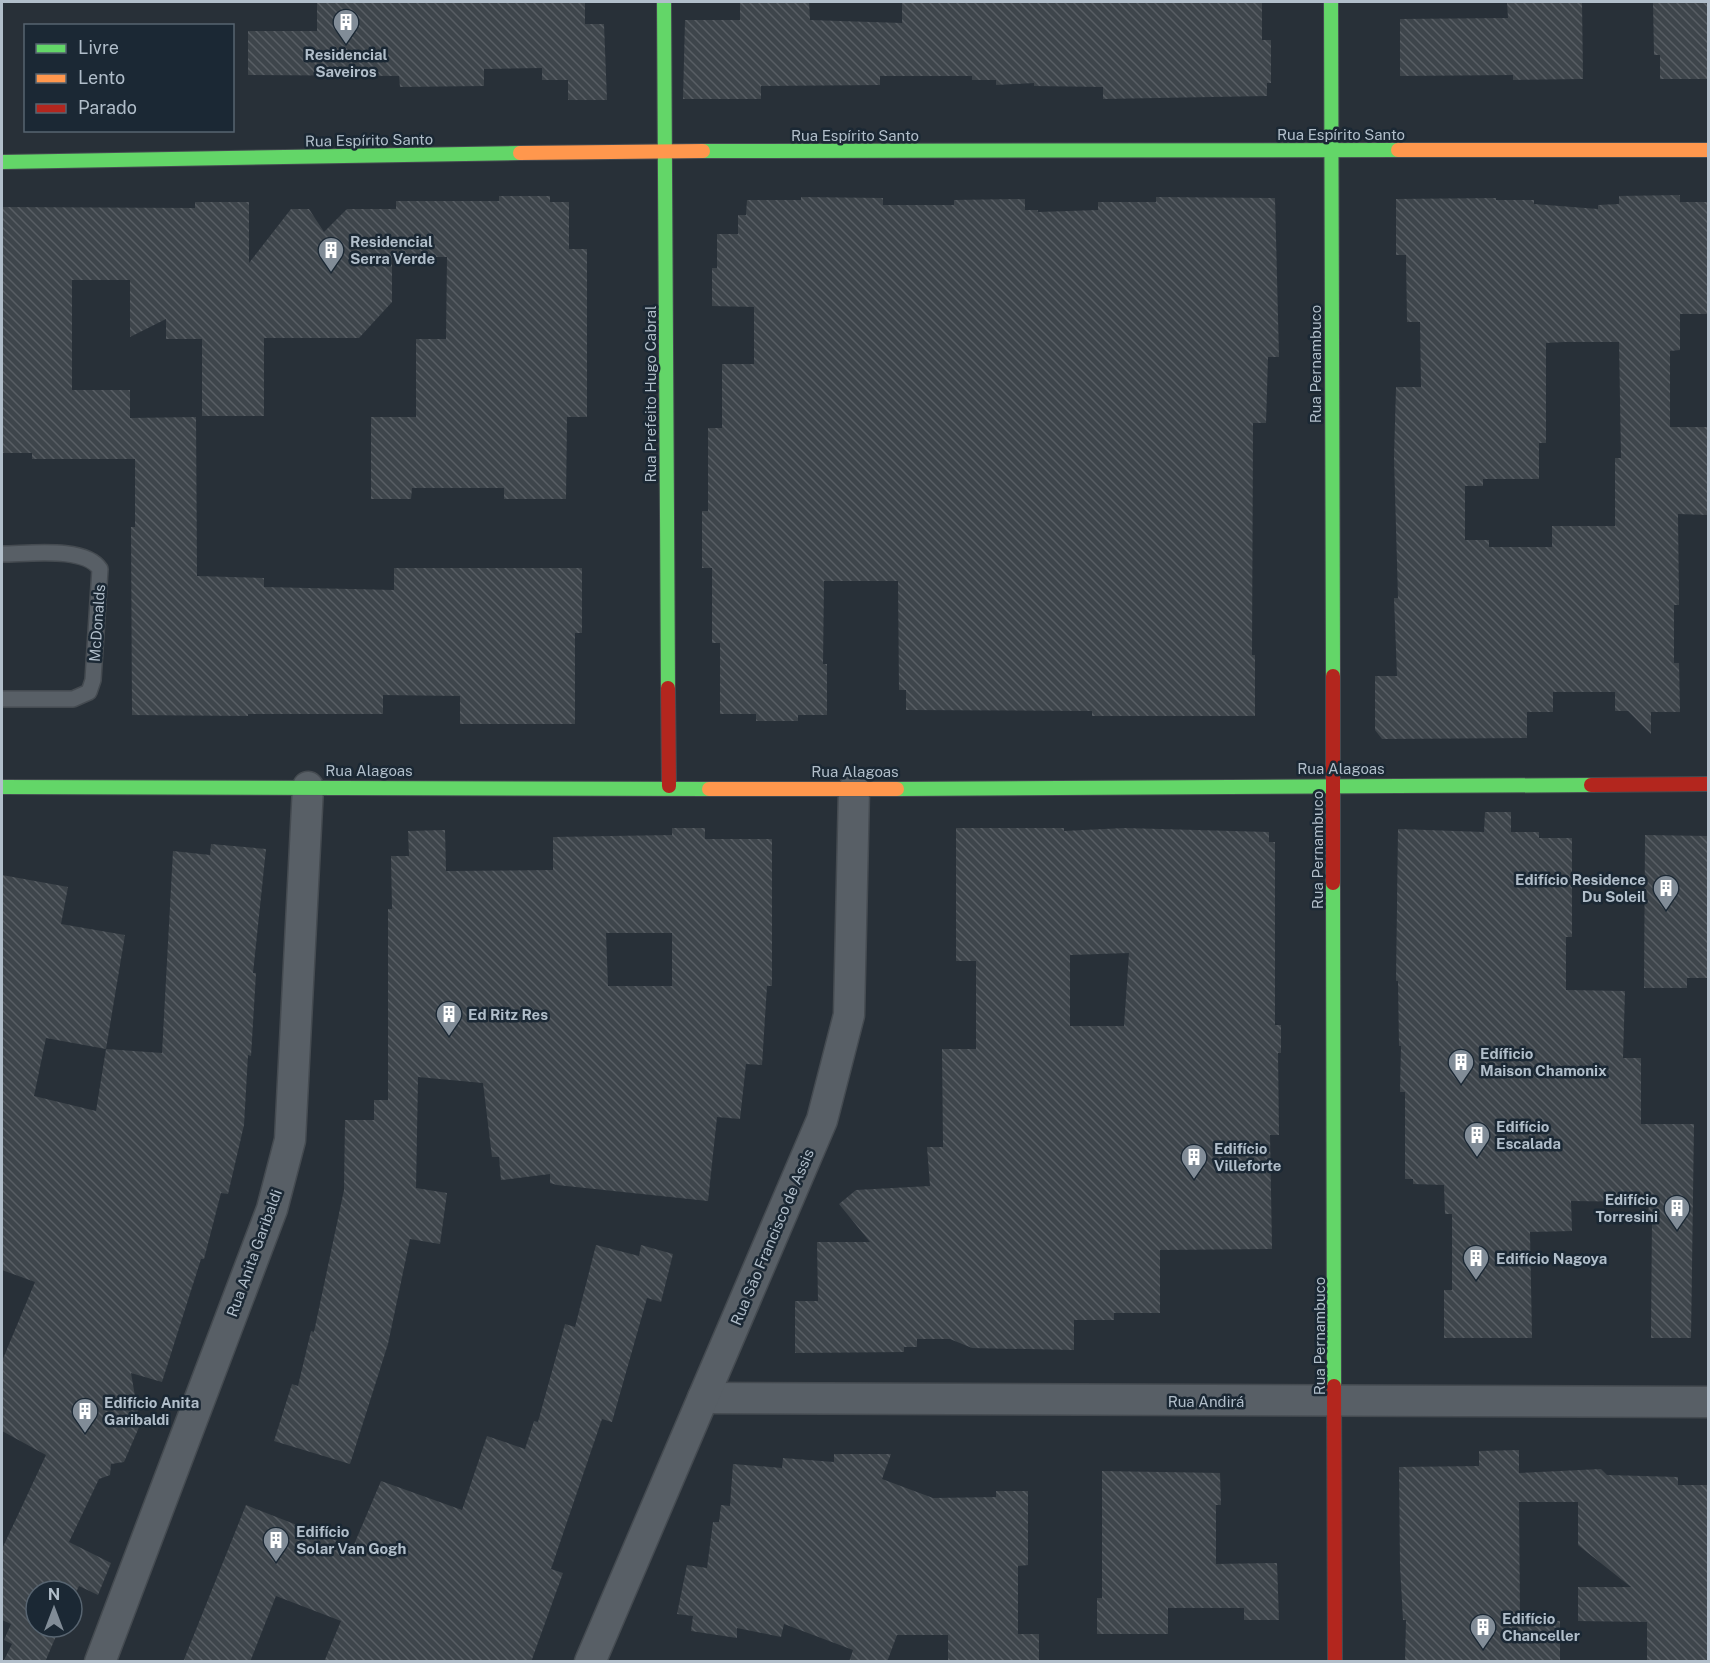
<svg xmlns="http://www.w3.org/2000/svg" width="1710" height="1663" font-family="'Public Sans',sans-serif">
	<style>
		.building { fill: url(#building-back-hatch); fill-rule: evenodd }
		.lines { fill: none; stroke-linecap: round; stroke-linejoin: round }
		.lane-casing { stroke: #454b51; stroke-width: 18 }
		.street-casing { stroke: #454b51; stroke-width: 33 }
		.fast-casing { stroke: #454b51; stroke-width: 16 }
		.slow-casing { stroke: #454b51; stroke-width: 16 }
		.jam-casing { stroke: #454b51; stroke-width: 16 }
		.lane { stroke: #585f66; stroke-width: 15 }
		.street { stroke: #585f66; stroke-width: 30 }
		.fast { stroke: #63d668; stroke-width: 14 }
		.slow { stroke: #ff974d; stroke-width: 14 }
		.jam { stroke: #b3261e; stroke-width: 14 }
		.labels { text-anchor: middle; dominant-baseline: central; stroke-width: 5; stroke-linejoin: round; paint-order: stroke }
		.poi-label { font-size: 15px; font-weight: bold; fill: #b1beca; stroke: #1b2834; text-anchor: start }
		.street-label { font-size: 15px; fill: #b1beca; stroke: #1b2834 }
	</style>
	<defs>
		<pattern id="building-back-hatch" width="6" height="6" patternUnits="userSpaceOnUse" patternTransform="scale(1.5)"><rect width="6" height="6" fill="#3e454b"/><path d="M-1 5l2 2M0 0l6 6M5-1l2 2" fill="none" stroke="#585e64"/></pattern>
	</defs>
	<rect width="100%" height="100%" fill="#283038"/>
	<g class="building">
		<polygon points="317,2 585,2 585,24 604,24 607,100 568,100 568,80 542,80 542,68 484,69 484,86 400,87 399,76 248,75 248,31 317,31"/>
		<polygon points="740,2 809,2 810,20 902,23 902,2 1262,2 1262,40 1271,40 1271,83 1267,83 1267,96 1103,99 1103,87 1034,86 1034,83 996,85 996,80 972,80 972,76 880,76 880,85 761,86 761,99 683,99 685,20 740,20"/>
		<polygon points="1507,2 1582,2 1583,79 1513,80 1513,75 1400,76 1400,19 1508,18"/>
		<polygon points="1653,2 1708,2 1708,79 1660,79 1660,55 1654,55"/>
		<path d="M1680,195V202H1708V314H1680V350L1670,351V427H1708V515L1678,514L1679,605H1674V663H1679L1680,712H1651V734L1628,711H1615V692H1553V712H1527V738L1382,739L1375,730V676H1397L1394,598H1398L1394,458L1396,387H1421L1420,322H1407L1406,255H1396V199L1496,198V200H1534V204L1598,209V205L1619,204V196ZM1564,342H1619L1621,458H1615V526H1552V547H1489V540H1465V486H1483V479H1539V443H1546V343Z"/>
		<polygon points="499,196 550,196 550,202 569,202 569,249 587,249 587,417 567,417 566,499 504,499 504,488 412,488 411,499 371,499 371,417 416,417 416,339 446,339 447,257 392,257 392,302 359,338 264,338 264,416 202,416 202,339 166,339 166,319 130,337 130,280 72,280 72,390 130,390 130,418 196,417 197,576 264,578 264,587 394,590 394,568 582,568 582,633 575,633 575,724 460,724 460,696 383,695 383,714 248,714 248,716 132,715 131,527 135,527 135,459 32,459 32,453 2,453 2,207 195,208 195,202 249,202 249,263 291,209 309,209 324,232 347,209 396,209 396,201 499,201"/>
		<polygon points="801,197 883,198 883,205 954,205 954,200 1025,199 1025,210 1038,210 1038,212 1098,210 1098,202 1156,202 1156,197 1275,198 1279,357 1268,357 1266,423 1253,423 1252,655 1255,655 1255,716 1092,716 1092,711 906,710 906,690 899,690 898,581 824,581 823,664 827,664 827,715 798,715 798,721 756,721 756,714 720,714 720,643 712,643 712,568 702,568 702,511 708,511 708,428 722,428 722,364 754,364 754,307 712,306 712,268 717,268 717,234 738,234 738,215 746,215 747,200 801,200"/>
		<polygon points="1485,812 1511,812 1511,832 1539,832 1539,838 1572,838 1572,937 1566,937 1566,990 1625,991 1623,1058 1641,1058 1641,1124 1694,1124 1691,1338 1651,1338 1652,1216 1648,1216 1649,1202 1571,1201 1572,1231 1530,1232 1532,1338 1444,1338 1444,1290 1452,1290 1452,1214 1445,1214 1444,1185 1413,1184 1413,1179 1405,1179 1405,1092 1400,1092 1401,1046 1399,1046 1398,981 1396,981 1398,829 1484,832"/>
		<path d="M672,828H705V839H772V986H767L762,1065L746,1064L740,1119L717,1117L708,1201L557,1185L550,1183V1174L501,1180L499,1157H492L483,1083L418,1077L416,1188L447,1193L440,1244L410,1239L388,1344L350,1464L274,1441L292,1384L298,1386L311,1331L314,1332L344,1190L345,1120H374V1100H388V909H392L391,856H409L408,831L445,830L446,871L553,870V837L672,835ZM606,933H672V986H608Z"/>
		<path d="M956,828H1064V831L1124,828L1269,832V842H1275V1025H1281V1053H1278L1279,1135H1270L1272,1249L1160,1250V1313H1114V1320H1074V1350L972,1348L950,1339H917V1347H904V1352L795,1353V1301H818L817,1242H870L839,1204L856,1190L930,1186L927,1147H943L942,1049H976V961H956ZM1129,953L1124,1026H1070V955Z"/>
		<polygon points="1645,835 1708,836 1708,978 1687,978 1687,988 1644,988"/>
		<path d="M211,844L266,849L253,973H256L251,1056L248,1055L244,1125L228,1194L221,1193L204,1259H201L162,1382L131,1373L140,1425L124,1462L111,1464L110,1475L99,1479L69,1542L111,1563L98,1595L79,1586L72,1601V1591H36V1627H60L45,1662H3L12,1644L4,1640L11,1624L2,1620V1549L46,1455L2,1431V1361L35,1282L2,1270V875L68,887L61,924L125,935L106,1049L162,1053L173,851L210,855ZM46,1038L106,1049L96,1111L34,1096Z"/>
		<polygon points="596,1245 639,1256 641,1245 673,1254 661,1302 647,1298 612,1422 602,1419 551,1569 563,1573 531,1662 324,1662 341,1621 276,1596 250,1662 183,1662 246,1505 353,1547 381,1481 462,1510 487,1436 525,1449 534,1421 538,1422 565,1324 575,1327"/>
		<polygon points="1519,1450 1519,1473 1601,1469 1607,1475 1678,1477 1678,1485 1708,1485 1708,1662 1647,1662 1647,1622 1578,1621 1578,1587 1631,1587 1578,1545 1578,1502 1519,1502 1520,1621 1560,1621 1560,1662 1405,1662 1406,1620 1403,1620 1400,1566 1399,1467 1479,1466 1479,1451"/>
		<polygon points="834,1454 891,1454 882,1479 933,1498 996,1497 996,1491 1028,1491 1028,1565 1018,1566 1018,1634 1039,1634 1039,1662 948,1662 948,1635 897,1635 887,1662 849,1662 853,1650 784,1624 781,1637 737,1628 737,1638 691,1631 693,1616 677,1614 687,1565 707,1568 713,1522 719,1522 721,1505 730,1506 733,1464 782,1468 783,1458 834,1462"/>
		<polygon points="1102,1471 1220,1473 1221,1505 1216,1505 1216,1564 1277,1563 1279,1620 1244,1620 1244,1608 1168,1608 1168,1634 1097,1634 1097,1598 1102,1598"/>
	</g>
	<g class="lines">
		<g class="lane-casing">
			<path id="lane" d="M2,554C28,554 85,546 100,569L93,680L89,692L73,699H2"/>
		</g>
		<g class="street-casing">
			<g id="street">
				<polyline points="703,1398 1708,1402"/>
				<polyline points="100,1662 272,1209 290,1140 308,787"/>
				<polyline points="590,1662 822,1120 849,1015 854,789"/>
			</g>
		</g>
		<g class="fast-casing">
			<g id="fast">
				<polyline points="664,2 668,688"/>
				<polyline points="1331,2 1333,676"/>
				<polyline points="703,151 1398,150"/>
				<polyline points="2,162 520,153"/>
				<polyline points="2,787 709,789"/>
				<polyline points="897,789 1591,785"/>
				<polyline points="1333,883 1334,1386"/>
			</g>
		</g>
		<g class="slow-casing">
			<g id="slow">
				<polyline points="1398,150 1708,150"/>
				<polyline points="520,153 703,151"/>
				<polyline points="709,789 897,789"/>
			</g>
		</g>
		<g class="jam-casing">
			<g id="jam">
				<polyline points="1333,676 1333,883"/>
				<polyline points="668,688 669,786"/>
				<polyline points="1591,785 1708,784"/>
				<polyline points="1334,1386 1335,1662"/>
			</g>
		</g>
		<use href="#lane" class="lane"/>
		<use href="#street" class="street"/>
		<use href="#fast" class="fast"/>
		<use href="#slow" class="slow"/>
		<use href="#jam" class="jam"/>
	</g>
	<defs>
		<g id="building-pin" transform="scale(1.35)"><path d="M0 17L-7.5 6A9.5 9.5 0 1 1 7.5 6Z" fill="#818c97" stroke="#1b2834"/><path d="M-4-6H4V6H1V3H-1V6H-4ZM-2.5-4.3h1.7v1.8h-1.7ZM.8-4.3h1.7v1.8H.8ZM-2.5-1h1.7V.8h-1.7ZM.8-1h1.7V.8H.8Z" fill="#fff"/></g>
	</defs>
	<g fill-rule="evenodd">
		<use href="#building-pin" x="346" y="22"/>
		<use href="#building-pin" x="331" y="250"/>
		<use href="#building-pin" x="1666" y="888"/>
		<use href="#building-pin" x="449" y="1014"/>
		<use href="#building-pin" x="1461" y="1062"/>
		<use href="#building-pin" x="1477" y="1135"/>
		<use href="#building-pin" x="1194" y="1157"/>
		<use href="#building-pin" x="1677" y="1208"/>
		<use href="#building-pin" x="1476" y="1258"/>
		<use href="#building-pin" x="85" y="1411"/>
		<use href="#building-pin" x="276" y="1540"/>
		<use href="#building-pin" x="1483" y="1627"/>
	</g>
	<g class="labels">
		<g class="poi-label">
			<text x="346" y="54" text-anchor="middle">Residencial<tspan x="346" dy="17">Saveiros</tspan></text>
			<text x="350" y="241">Residencial<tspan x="350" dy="17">Serra Verde</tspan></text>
			<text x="1646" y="879" text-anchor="end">Edifício Residence<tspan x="1646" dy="17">Du Soleil</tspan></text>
			<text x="468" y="1014">Ed Ritz Res</text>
			<text x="1480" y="1053">Edíficio<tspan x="1480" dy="17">Maison Chamonix</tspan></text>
			<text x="1496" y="1126">Edifício<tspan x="1496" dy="17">Escalada</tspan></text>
			<text x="1214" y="1148">Edifício<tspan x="1214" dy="17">Villeforte</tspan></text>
			<text x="1658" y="1199" text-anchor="end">Edifício<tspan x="1658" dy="17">Torresini</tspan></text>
			<text x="1496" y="1258">Edifício Nagoya</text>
			<text x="104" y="1402">Edifício Anita<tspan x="104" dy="17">Garibaldi</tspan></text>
			<text x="296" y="1531">Edifício<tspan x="296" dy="17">Solar Van Gogh</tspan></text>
			<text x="1502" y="1618">Edifício<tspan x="1502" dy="17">Chanceller</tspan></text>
		</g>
		<g class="street-label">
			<text x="1341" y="134">Rua Espírito Santo</text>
			<text x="855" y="135">Rua Espírito Santo</text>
			<text transform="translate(369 140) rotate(-1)">Rua Espírito Santo</text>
			<text transform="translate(1315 364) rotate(-90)">Rua Pernambuco</text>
			<text transform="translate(650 394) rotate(-90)">Rua Prefeito Hugo Cabral</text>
			<text transform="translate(97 623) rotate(-86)">McDonalds</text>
			<text x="1341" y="768">Rua Alagoas</text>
			<text x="369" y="770">Rua Alagoas</text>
			<text x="855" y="771">Rua Alagoas</text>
			<text transform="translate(1317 850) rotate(-90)">Rua Pernambuco</text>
			<text transform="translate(772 1237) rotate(-67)">Rua São Francisco de Assis</text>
			<text transform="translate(254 1253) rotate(-70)">Rua Anita Garibaldi</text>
			<text transform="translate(1319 1336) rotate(-90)">Rua Pernambuco</text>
			<text x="1206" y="1401">Rua Andirá</text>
		</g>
	</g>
	<rect width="1710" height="1663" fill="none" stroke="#b1beca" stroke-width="6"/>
	<rect x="24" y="24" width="210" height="108" fill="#1b2834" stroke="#576470" stroke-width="1.5"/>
	<rect x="36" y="44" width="30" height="9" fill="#63d668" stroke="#576470" stroke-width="1.5"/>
	<text x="78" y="54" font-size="18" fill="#b1beca">Livre</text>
	<rect x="36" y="74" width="30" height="9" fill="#ff974d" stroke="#576470" stroke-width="1.5"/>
	<text x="78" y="84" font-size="18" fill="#b1beca">Lento</text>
	<rect x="36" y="104" width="30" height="9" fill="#b3261e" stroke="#576470" stroke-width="1.5"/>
	<text x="78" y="114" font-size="18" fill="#b1beca">Parado</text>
	<g transform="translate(54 1609)"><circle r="28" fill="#1b2834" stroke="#576470" stroke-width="1.5"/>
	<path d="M0-4.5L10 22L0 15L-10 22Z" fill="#818c97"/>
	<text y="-9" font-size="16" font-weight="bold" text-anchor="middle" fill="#b1beca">N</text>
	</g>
</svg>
